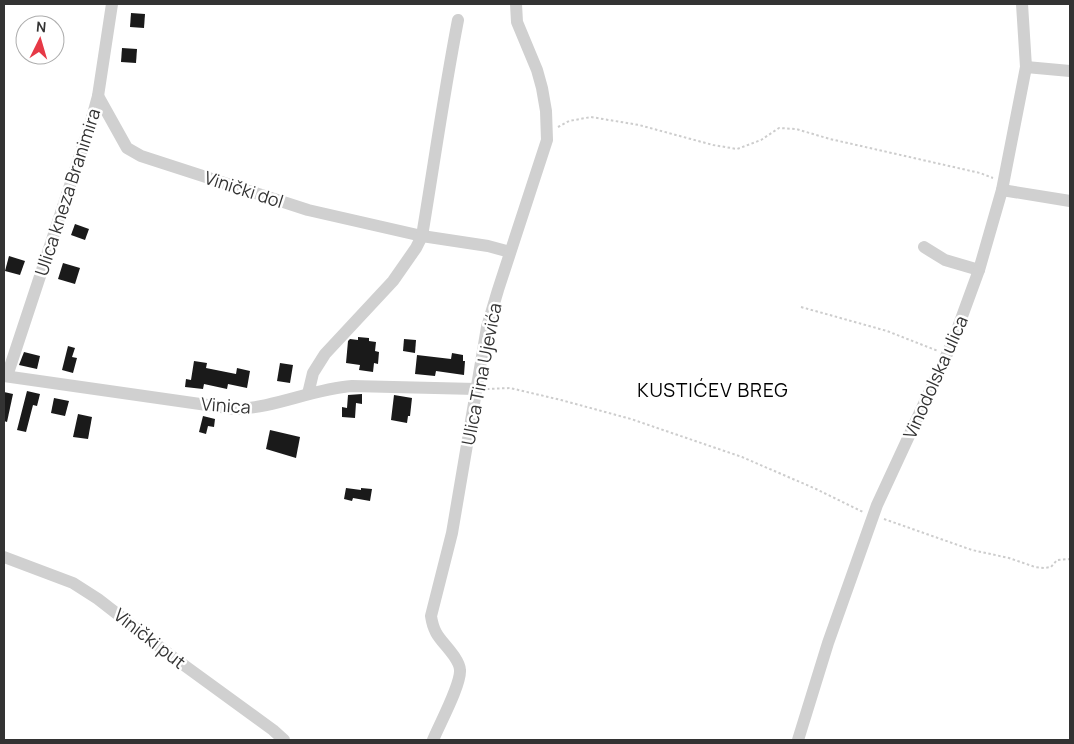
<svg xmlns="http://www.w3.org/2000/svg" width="1074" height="744" font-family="Manrope,sans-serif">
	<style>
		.building { fill: #1a1a1a }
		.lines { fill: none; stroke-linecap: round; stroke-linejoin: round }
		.path { stroke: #cdcdcd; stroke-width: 2; stroke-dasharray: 2.5 2.5; stroke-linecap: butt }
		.minor { stroke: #d0d0d0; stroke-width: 12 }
		.labels { text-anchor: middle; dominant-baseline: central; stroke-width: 5; stroke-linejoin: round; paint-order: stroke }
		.street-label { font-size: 18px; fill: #333; stroke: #fff }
		.neighbourhood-label { font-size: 19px; letter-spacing: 1px; fill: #000; stroke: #fff }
	</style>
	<rect width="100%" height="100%" fill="#fff"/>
	<g class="building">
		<polygon points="131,13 145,14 144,28 130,27"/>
		<polygon points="122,48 137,49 136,63 121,62"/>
		<polygon points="75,224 89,229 85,240 71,235"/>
		<polygon points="9,256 25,261 20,275 5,271"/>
		<polygon points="63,263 80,268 75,284 58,279"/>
		<polygon points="358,337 369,338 369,341 376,342 375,351 379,352 378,364 374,363 373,372 359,370 360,365 346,363 348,341 350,339 358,340"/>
		<polygon points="404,339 416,340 415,353 403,351"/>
		<polygon points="68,346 75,348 72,357 77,358 73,373 62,370"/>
		<polygon points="24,352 40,356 37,369 19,365"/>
		<polygon points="452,353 463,355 463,361 465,361 464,375 436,371 435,376 415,374 417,355 451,359"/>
		<polygon points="194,361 207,363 206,368 236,374 237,368 250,371 247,388 228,384 227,389 204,384 203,389 185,387 186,379 191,380"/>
		<polygon points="280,363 293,365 290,383 277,381"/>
		<polygon points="27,391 40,394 37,406 33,405 26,432 17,430"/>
		<polygon points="4,392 13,394 7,422 4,421"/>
		<polygon points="362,394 362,404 356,403 355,418 342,417 342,407 347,408 348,395"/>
		<polygon points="394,395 412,398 410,416 408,416 407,423 391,420"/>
		<polygon points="54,398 69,401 65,416 51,413"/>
		<polygon points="78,414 92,417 88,439 73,437"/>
		<polygon points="203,416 215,419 214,427 208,426 206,434 199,432"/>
		<polygon points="270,430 300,437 296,458 266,449"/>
		<polygon points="346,488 361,490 361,488 372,489 370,501 353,498 352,501 344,499"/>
	</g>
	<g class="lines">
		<g class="path">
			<polyline points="558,127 569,121 591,117 639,125 713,145 737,149 761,140 779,128 796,129 830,139 980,173 993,178"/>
			<polyline points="801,307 887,331 938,351"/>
			<polyline points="487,389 510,388 561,400 631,419 742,457 816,489 863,512"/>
			<polyline points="884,519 972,550 1009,558 1035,567 1044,568 1051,567 1057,560 1070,559"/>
		</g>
		<g class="minor">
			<polyline points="1026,67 1070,71"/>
			<polyline points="98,96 127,148 141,156 308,210 422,236 488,246 510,252"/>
			<polyline points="1002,190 1070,201"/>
			<polyline points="924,247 945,260 979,270"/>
			<path d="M4,376L235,409C275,408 312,389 352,386L476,389"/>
			<polyline points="7,376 90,125 98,96 112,4"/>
			<path d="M308,394L313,373L325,354L393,281L416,248L422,236C434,164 444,92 458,20"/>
			<polyline points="4,557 73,583 98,599 170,655 273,730 284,740"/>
			<path d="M433,740C439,725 461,685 460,670C460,666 456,659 454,656C443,640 434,637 431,616L452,533L487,327L498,290L547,140L546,111L542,88L537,70L517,22L516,4"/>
			<polyline points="798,740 828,643 877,505 953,341 979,270 1002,190 1026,67 1022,4"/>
		</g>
	</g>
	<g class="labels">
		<g class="street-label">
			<text transform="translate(244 189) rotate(18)">Vinički dol</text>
			<text transform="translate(67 192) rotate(-72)">Ulica kneza Branimira</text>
			<text transform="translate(481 374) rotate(-79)">Ulica Tina Ujevića</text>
			<text transform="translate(935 377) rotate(-66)">Vinodolska ulica</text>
			<text transform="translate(226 405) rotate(4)">Vinica</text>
			<text transform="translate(150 638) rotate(38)">Vinički put</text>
		</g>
		<g class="neighbourhood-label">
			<text x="713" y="390">KUSTIĆEV BREG</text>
		</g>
	</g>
	<rect width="1074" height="744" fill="none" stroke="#333333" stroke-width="10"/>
	<g transform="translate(40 40) rotate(5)"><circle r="24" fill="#ffffff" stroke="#adadad"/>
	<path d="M0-4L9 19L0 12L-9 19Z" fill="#e63946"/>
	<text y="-8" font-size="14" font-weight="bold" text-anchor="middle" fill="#333333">N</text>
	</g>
</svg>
